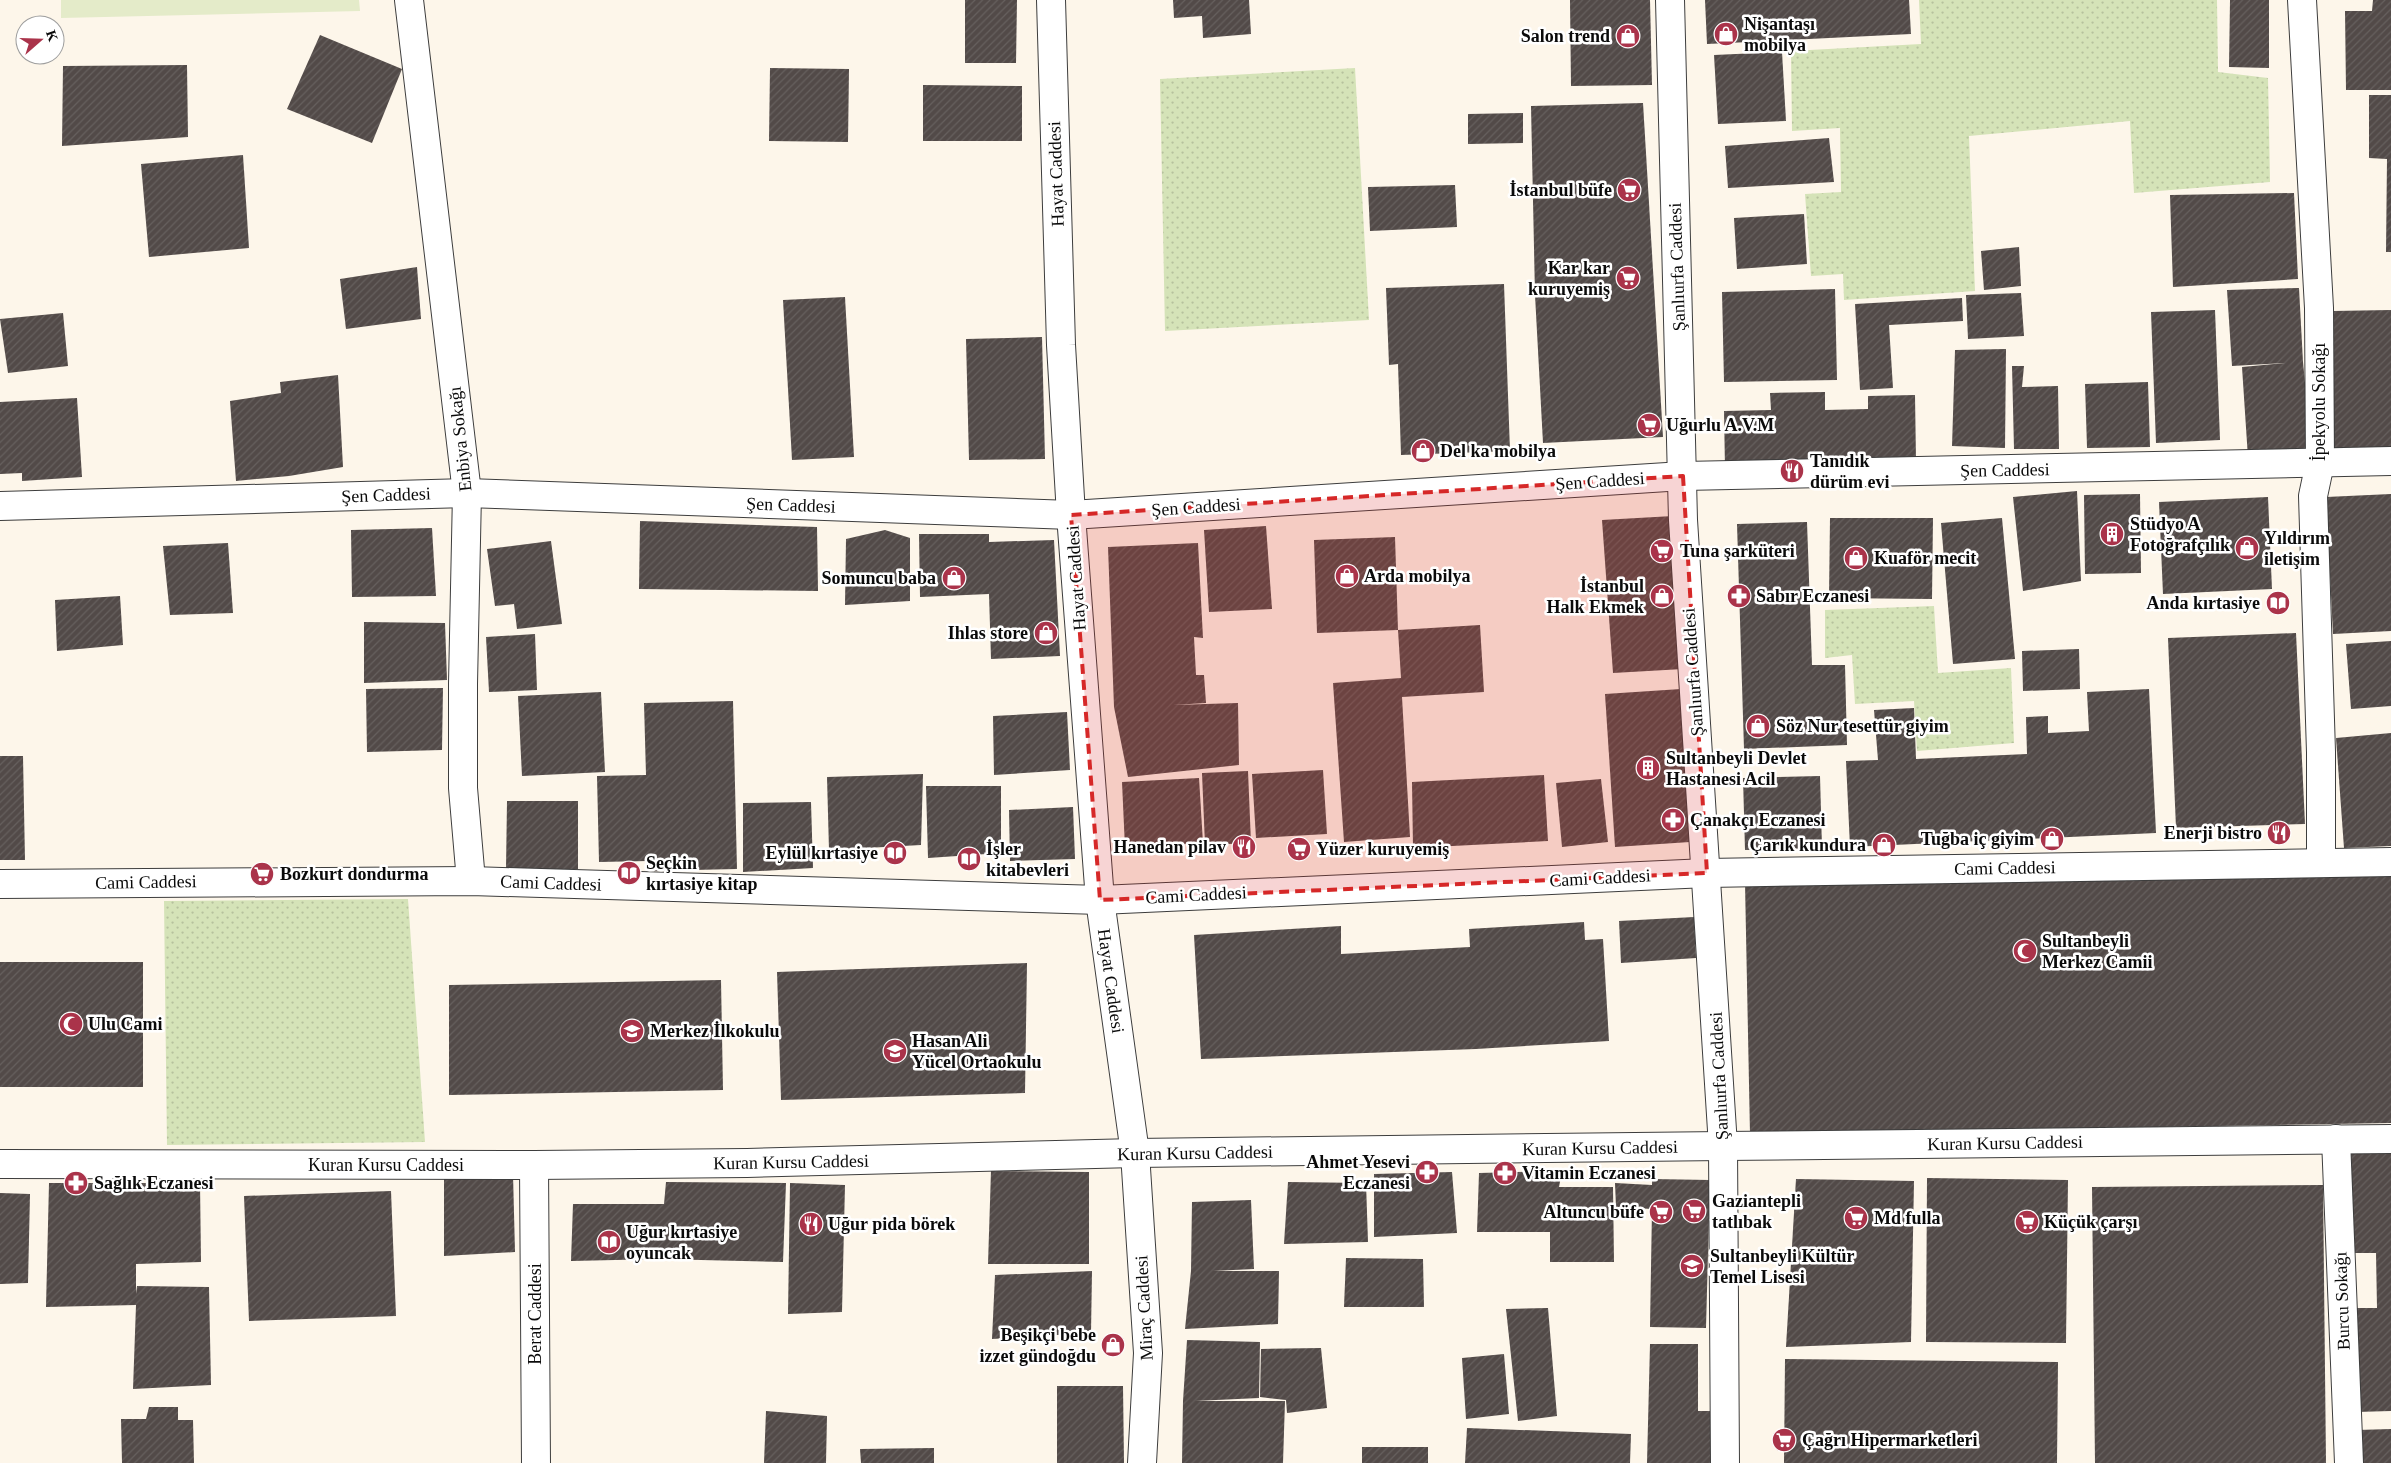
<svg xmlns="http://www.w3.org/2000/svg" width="2391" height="1463" font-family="Georgia,serif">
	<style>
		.green { fill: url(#green-dots) }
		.pitch { fill: #e4ebc9 }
		.building { fill: url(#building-hatch) }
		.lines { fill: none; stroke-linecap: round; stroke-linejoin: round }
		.minor-casing { stroke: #3d3d3d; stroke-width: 30 }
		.tertiary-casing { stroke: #3d3d3d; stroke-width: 30 }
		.minor { stroke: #fff; stroke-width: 28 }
		.tertiary { stroke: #fff; stroke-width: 28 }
		.marked { fill: #d62828; fill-opacity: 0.2; stroke: #d62828; stroke-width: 4; stroke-dasharray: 10 6; stroke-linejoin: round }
		.labels { text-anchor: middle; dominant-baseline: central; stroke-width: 5; stroke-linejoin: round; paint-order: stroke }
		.poi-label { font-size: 18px; font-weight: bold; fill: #0a0a0a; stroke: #fff; text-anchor: start }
		.street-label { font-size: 18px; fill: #0a0a0a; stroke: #fff }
	</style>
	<defs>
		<pattern id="green-dots" width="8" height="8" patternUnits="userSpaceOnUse" patternTransform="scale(1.25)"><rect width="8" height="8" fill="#d5e3b8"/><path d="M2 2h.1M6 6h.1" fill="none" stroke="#b6c19d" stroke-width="1.8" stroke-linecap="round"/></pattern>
		<pattern id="building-hatch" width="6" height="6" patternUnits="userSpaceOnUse" patternTransform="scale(1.25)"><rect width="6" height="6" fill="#524a48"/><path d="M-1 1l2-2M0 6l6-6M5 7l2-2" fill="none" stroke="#66605e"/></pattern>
	</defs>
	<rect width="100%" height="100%" fill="#fdf6ea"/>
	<g class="green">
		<polygon points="1919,0 2217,0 2218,72 2268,78 2270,182 2134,193 2130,121 1969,136 1975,291 1844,300 1843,274 1811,276 1805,194 1841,192 1840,128 1792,131 1791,51 1921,44"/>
		<polygon points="1355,68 1369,320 1165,331 1160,79"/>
		<polygon points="1934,606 1938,673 2011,668 2014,743 1917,751 1914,701 1855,704 1852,655 1825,658 1825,610"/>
		<polygon points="408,899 425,1142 167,1145 164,901"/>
	</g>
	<polygon class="pitch" points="61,0 359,0 360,11 61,18"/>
	<g class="building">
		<polygon points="965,0 1017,0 1016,63 965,63"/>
		<polygon points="1173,0 1249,0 1251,34 1203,38 1202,16 1174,18"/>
		<polygon points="1570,0 1650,0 1652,85 1571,86"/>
		<polygon points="1705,0 1909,0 1911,34 1707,44"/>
		<polygon points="2230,0 2269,0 2269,68 2229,67"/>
		<polygon points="2373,0 2391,0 2391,90 2346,90 2345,11 2372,11"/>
		<polygon points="320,35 402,69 372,143 287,109"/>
		<polygon points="1782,52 1786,121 1718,124 1714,55"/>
		<polygon points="187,65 188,137 62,146 63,66"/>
		<polygon points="770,68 849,69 848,142 769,141"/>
		<polygon points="923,85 1022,86 1022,141 923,141"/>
		<polygon points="2369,95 2391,95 2391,252 2386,252 2387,159 2369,158"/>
		<polygon points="1643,103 1663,437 1543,443 1535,295 1531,106"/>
		<polygon points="1523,113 1523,143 1468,144 1468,114"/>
		<polygon points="1829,138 1834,182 1728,188 1725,146"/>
		<polygon points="243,155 249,248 149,257 141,164"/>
		<polygon points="1455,185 1457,227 1370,231 1368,187"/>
		<polygon points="2294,193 2298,279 2173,287 2170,195"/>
		<polygon points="1804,214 1807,264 1737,269 1734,218"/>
		<polygon points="2019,247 2021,286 1984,290 1981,251"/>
		<polygon points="417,267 421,319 346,329 340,279"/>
		<polygon points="1504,284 1510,451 1401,455 1398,364 1389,365 1386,288"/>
		<polygon points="2299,288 2303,362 2312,455 2248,458 2242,367 2285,363 2232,366 2227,290"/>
		<polygon points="1835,289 1837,380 1724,382 1722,292"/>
		<polygon points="2021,293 2024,336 1968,339 1966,295"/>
		<polygon points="845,297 854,457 792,460 783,300"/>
		<polygon points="1962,298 1963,321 1889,325 1893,388 1860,390 1855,304"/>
		<polygon points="2215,310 2220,440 2156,443 2151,312"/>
		<polygon points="2391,310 2391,452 2334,454 2333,311"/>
		<polygon points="63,313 68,366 8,373 0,319"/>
		<polygon points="1042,337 1045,459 969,460 966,339"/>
		<polygon points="2006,349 2005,448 1952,446 1955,350"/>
		<polygon points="2012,366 2024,366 2022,387 2058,386 2059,449 2014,449"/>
		<polygon points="338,375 343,467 289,476 236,481 230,401 281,393 280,382"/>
		<polygon points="2148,382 2150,447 2087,448 2085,384"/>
		<polygon points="1825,392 1825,410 1868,409 1868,396 1915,395 1916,461 1725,469 1724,411 1771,410 1770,393"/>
		<polygon points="77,398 82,477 22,481 22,473 0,474 0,402"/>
		<polygon points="2077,491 2081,581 2023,591 2013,497"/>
		<polygon points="2140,494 2141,573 2085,574 2084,495"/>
		<polygon points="2391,494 2391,631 2333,634 2326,497"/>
		<polygon points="2268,497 2272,589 2163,594 2159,502"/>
		<polygon points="1673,516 1683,669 1613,673 1602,520"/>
		<polygon points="1830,518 1933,518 1932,599 1829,598"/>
		<polygon points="2002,518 2015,659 1953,664 1941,523"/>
		<polygon points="640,521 817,527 818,591 639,589"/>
		<polygon points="1807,522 1812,665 1845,665 1847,745 1744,749 1737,524"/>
		<polygon points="1266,526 1272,609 1209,612 1204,530"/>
		<polygon points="432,528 436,596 352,597 351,530"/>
		<polygon points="885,530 910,538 910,601 845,605 846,539"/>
		<polygon points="919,534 989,534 989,542 1054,540 1060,656 991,659 989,594 920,597"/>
		<polygon points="1395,537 1398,630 1480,625 1484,692 1402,697 1410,837 1344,842 1333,683 1401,678 1398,630 1317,633 1314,540"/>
		<polygon points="551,541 562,624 517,629 514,604 495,606 487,549"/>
		<polygon points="228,543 233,613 170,615 163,546"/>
		<polygon points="1198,543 1203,638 1194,637 1196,675 1204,675 1206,703 1173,705 1238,703 1239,765 1128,777 1114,707 1108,547"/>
		<polygon points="120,596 123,645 57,651 55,600"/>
		<polygon points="364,622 445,623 447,680 364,683"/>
		<polygon points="2296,633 2305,824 2176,828 2168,638"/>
		<polygon points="535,634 537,690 489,692 486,637"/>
		<polygon points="2391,641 2391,706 2351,709 2346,644"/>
		<polygon points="2079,649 2080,689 2023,691 2022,651"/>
		<polygon points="443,688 442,750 367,752 366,689"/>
		<polygon points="1681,689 1690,842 1615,847 1605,694"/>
		<polygon points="2149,689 2156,833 1850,847 1846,761 1878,760 1874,710 1914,708 1916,759 2027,754 2026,717 2048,716 2048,733 2089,731 2087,692"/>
		<polygon points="601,692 605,772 522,776 518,696"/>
		<polygon points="733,701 737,869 648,871 648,861 599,862 597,776 646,775 644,703"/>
		<polygon points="1067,712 1070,770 994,775 993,716"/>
		<polygon points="2391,733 2391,846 2344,848 2336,738"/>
		<polygon points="0,756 23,756 25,860 0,860"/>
		<polygon points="1323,770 1327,834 1256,838 1252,774"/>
		<polygon points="1248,771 1251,843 1205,845 1202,773"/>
		<polygon points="923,774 921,845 829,850 827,777"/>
		<polygon points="1544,775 1548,841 1413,848 1412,782"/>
		<polygon points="1820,776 1822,848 1745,850 1743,778"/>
		<polygon points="1199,778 1203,843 1125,848 1122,782"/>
		<polygon points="1601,779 1608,842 1562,847 1556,783"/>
		<polygon points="926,786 1001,786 1001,853 928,858"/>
		<polygon points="507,801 578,801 578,869 506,869"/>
		<polygon points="811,802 813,868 743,872 743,803"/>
		<polygon points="1073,807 1075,859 1010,861 1009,810"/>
		<polygon points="2391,871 2391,1123 1750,1134 1745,883"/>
		<polygon points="1694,917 1696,958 1621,963 1619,921"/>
		<polygon points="1584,922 1585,940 1603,939 1609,1041 1476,1049 1201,1059 1194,935 1341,926 1341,954 1470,947 1469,929"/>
		<rect x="0" y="962" width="143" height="125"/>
		<polygon points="1027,963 1025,1093 781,1100 777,972"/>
		<polygon points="721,980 723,1090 449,1095 449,985"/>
		<polygon points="2391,1148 2391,1411 2356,1412 2354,1308 2377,1308 2376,1253 2353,1253 2351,1149"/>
		<polygon points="991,1171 1089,1172 1089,1264 988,1264"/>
		<polygon points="1562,1171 1559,1187 1613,1187 1614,1262 1550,1262 1550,1232 1477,1232 1479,1173"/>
		<polygon points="1452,1172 1457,1233 1374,1237 1374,1174"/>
		<polygon points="444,1173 513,1174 515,1252 444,1256"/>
		<polygon points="1927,1178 2068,1180 2066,1343 1926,1342"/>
		<polygon points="1652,1179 1710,1180 1706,1328 1650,1327 1652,1209 1616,1207 1615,1183 1652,1185"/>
		<polygon points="1796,1179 1914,1181 1911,1342 1786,1347"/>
		<polygon points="666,1182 786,1183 783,1262 659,1259 571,1261 573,1204 664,1204"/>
		<polygon points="1288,1182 1366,1183 1368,1242 1284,1244"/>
		<polygon points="49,1183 200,1183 201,1262 136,1264 136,1294 137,1286 209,1287 211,1385 133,1389 136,1305 46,1307"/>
		<polygon points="790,1183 845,1185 842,1312 788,1314"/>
		<polygon points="2323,1185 2326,1463 2095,1463 2092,1187"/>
		<polygon points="391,1191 396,1316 249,1321 244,1196"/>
		<polygon points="0,1193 30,1194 28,1283 0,1284"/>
		<polygon points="1251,1200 1254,1269 1213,1271 1279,1271 1278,1324 1185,1329 1191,1271 1192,1202"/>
		<polygon points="1346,1258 1423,1259 1424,1307 1344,1307"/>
		<polygon points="1092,1271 1091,1333 992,1339 995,1275"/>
		<polygon points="1548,1308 1557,1416 1518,1421 1506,1309"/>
		<polygon points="1187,1340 1260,1342 1259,1398 1195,1401 1285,1401 1283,1463 1182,1463 1183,1401"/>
		<polygon points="1650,1344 1698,1344 1698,1411 1711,1411 1711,1463 1647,1463"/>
		<polygon points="1321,1348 1327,1408 1287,1413 1286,1400 1260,1397 1261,1349"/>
		<polygon points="1504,1354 1509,1414 1466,1419 1462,1358"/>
		<polygon points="1785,1359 2058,1362 2057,1463 1784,1463"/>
		<polygon points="1057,1386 1123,1386 1124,1463 1057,1463"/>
		<polygon points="149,1407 178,1407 178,1420 193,1420 194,1463 122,1463 121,1419 146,1419"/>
		<polygon points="766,1411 827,1416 826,1463 764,1463"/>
		<polygon points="1467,1428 1631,1434 1630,1463 1465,1463"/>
		<polygon points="2391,1429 2391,1463 2357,1463 2357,1430"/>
		<rect x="1362" y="1447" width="66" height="16"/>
		<polygon points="934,1448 934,1463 861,1463 860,1449"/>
	</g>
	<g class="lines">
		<g class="minor-casing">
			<g id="minor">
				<polyline points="409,0 467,493 463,684 463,788 471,881"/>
				<polyline points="1051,0 1061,345 1071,515 1100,900 1135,1153 1148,1353 1142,1463"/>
				<polyline points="2302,0 2319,308 2320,463 2313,496 2321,752 2321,863"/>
				<polyline points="0,506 467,493 1071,515 1683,476 2391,461"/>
				<polyline points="0,884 471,881 1100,900 1707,873 2391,862"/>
				<polyline points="2336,1139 2349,1463"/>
				<polyline points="1723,1146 2391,1139"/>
				<polyline points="534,1165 536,1463"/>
			</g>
		</g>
		<g class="tertiary-casing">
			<g id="tertiary">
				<polyline points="1670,0 1683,520 1723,1146 1725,1463"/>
				<polyline points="0,1164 534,1165 747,1163 1135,1153 1723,1146"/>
			</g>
		</g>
		<use href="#minor" class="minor"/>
		<use href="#tertiary" class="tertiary"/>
	</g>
	<path class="marked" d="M1683,476L1707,873L1100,900L1071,515Z"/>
	<defs>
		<g id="shop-disc" transform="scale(1.25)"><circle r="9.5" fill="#aa334a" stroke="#fff"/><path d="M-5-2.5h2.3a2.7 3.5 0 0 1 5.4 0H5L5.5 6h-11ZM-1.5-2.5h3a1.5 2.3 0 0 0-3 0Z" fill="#fff"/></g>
		<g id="supermarket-disc" transform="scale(1.25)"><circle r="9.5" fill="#aa334a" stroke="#fff"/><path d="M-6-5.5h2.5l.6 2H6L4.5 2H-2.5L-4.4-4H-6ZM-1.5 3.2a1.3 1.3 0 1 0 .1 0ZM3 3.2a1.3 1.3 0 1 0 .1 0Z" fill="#fff"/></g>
		<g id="restaurant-disc" transform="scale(1.25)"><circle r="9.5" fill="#aa334a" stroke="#fff"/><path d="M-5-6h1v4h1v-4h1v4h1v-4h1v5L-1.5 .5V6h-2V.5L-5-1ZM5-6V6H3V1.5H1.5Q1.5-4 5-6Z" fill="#fff"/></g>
		<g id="building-disc" transform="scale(1.25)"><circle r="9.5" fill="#aa334a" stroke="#fff"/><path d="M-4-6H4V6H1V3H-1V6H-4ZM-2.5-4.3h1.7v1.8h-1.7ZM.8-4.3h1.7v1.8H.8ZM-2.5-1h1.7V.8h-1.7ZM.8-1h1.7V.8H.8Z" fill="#fff"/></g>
		<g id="pharmacy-disc" transform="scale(1.25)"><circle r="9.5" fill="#aa334a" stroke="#fff"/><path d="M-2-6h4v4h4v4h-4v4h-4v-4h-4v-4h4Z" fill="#fff"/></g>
		<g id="library-disc" transform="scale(1.25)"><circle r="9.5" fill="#aa334a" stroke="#fff"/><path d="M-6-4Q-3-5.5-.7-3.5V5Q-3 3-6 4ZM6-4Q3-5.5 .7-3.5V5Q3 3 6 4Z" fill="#fff"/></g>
		<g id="mosque-disc" transform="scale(1.25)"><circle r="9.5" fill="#aa334a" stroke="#fff"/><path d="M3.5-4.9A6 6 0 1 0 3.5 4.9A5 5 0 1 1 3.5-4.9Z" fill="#fff"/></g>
		<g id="school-disc" transform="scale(1.25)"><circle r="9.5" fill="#aa334a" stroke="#fff"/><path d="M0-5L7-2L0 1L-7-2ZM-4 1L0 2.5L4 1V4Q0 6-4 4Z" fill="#fff"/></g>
	</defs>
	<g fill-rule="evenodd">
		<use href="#shop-disc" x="1726" y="34"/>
		<use href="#shop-disc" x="1628" y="36"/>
		<use href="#supermarket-disc" x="1629" y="190"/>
		<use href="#supermarket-disc" x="1628" y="278"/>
		<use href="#supermarket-disc" x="1649" y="425"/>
		<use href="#shop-disc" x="1423" y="451"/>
		<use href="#restaurant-disc" x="1792" y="471"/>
		<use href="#building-disc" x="2112" y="534"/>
		<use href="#shop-disc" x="2247" y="548"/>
		<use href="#supermarket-disc" x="1662" y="551"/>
		<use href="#shop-disc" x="1856" y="558"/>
		<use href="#shop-disc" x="1347" y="576"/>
		<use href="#shop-disc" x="954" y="578"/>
		<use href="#shop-disc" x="1662" y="596"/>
		<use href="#pharmacy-disc" x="1739" y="596"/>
		<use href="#library-disc" x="2278" y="603"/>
		<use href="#shop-disc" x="1046" y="633"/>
		<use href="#shop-disc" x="1758" y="726"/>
		<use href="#building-disc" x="1648" y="768"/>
		<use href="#pharmacy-disc" x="1673" y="820"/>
		<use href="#restaurant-disc" x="2279" y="833"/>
		<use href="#shop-disc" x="2052" y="839"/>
		<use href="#shop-disc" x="1884" y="845"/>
		<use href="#restaurant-disc" x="1244" y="847"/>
		<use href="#supermarket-disc" x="1299" y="849"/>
		<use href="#library-disc" x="895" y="853"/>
		<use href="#library-disc" x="969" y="859"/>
		<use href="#library-disc" x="629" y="873"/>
		<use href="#supermarket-disc" x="262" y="874"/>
		<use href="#mosque-disc" x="2025" y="951"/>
		<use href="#mosque-disc" x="71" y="1024"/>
		<use href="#school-disc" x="632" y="1031"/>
		<use href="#school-disc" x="895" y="1051"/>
		<use href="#pharmacy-disc" x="1427" y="1172"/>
		<use href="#pharmacy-disc" x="1505" y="1173"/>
		<use href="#pharmacy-disc" x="76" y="1183"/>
		<use href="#supermarket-disc" x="1694" y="1211"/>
		<use href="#supermarket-disc" x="1661" y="1212"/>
		<use href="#supermarket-disc" x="1856" y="1218"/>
		<use href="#supermarket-disc" x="2027" y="1222"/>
		<use href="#restaurant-disc" x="811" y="1224"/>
		<use href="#library-disc" x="609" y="1242"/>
		<use href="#school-disc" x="1692" y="1266"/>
		<use href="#shop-disc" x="1113" y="1345"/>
		<use href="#supermarket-disc" x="1784" y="1440"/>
	</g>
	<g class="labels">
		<g class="poi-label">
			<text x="1744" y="24">Nişantaşı<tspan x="1744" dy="21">mobilya</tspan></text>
			<text x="1610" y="36" text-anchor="end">Salon trend</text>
			<text x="1612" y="190" text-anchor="end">İstanbul büfe</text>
			<text x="1610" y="268" text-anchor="end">Kar kar<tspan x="1610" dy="21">kuruyemiş</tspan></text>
			<text x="1666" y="425">Uğurlu A.V.M</text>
			<text x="1440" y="451">Del ka mobilya</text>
			<text x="1810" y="461">Tanıdık<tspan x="1810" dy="21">dürüm evi</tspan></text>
			<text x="2130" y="524">Stüdyo A<tspan x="2130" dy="21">Fotoğrafçılık</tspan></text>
			<text x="2264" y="538">Yıldırım<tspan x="2264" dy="21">iletişim</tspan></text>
			<text x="1680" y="551">Tuna şarküteri</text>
			<text x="1874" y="558">Kuaför mecit</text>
			<text x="1364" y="576">Arda mobilya</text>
			<text x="936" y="578" text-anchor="end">Somuncu baba</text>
			<text x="1644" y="586" text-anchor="end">İstanbul<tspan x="1644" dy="21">Halk Ekmek</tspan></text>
			<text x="1756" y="596">Sabır Eczanesi</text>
			<text x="2260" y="603" text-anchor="end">Anda kırtasiye</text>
			<text x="1028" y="633" text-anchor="end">Ihlas store</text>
			<text x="1776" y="726">Söz Nur tesettür giyim</text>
			<text x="1666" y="758">Sultanbeyli Devlet<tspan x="1666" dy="21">Hastanesi Acil</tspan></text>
			<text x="1690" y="820">Çanakçı Eczanesi</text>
			<text x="2262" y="833" text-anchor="end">Enerji bistro</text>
			<text x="2034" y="839" text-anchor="end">Tuğba iç giyim</text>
			<text x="1866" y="845" text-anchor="end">Çarık kundura</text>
			<text x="1226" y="847" text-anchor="end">Hanedan pilav</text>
			<text x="986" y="849">İşler<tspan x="986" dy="21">kitabevleri</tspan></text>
			<text x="1316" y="849">Yüzer kuruyemiş</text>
			<text x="878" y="853" text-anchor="end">Eylül kırtasiye</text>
			<text x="646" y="863">Seçkin<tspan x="646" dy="21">kırtasiye kitap</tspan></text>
			<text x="280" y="874">Bozkurt dondurma</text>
			<text x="2042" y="941">Sultanbeyli<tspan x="2042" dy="21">Merkez Camii</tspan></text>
			<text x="88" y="1024">Ulu Cami</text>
			<text x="650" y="1031">Merkez İlkokulu</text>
			<text x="912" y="1041">Hasan Ali<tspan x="912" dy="21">Yücel Ortaokulu</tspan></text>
			<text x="1410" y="1162" text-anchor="end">Ahmet Yesevi<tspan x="1410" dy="21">Eczanesi</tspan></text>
			<text x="1522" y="1173">Vitamin Eczanesi</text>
			<text x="94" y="1183">Sağlık Eczanesi</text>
			<text x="1712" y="1201">Gaziantepli<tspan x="1712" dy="21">tatlıbak</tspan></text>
			<text x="1644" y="1212" text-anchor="end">Altuncu büfe</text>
			<text x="1874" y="1218">Md fulla</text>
			<text x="2044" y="1222">Küçük çarşı</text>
			<text x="828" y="1224">Uğur pida börek</text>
			<text x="626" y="1232">Uğur kırtasiye<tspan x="626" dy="21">oyuncak</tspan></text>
			<text x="1710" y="1256">Sultanbeyli Kültür<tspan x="1710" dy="21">Temel Lisesi</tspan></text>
			<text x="1096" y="1335" text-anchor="end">Beşikçi bebe<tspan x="1096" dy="21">izzet gündoğdu</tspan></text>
			<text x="1802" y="1440">Çağrı Hipermarketleri</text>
		</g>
		<g class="street-label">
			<text transform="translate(1056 174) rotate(-92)">Hayat Caddesi</text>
			<text transform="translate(1677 267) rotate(-92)">Şanlıurfa Caddesi</text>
			<text transform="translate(2319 402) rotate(-90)">İpekyolu Sokağı</text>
			<text transform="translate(460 439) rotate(-96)">Enbiya Sokağı</text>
			<text transform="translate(2005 470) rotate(-1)">Şen Caddesi</text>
			<text transform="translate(1600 481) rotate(-4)">Şen Caddesi</text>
			<text transform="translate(386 495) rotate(-2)">Şen Caddesi</text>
			<text transform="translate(791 505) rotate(2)">Şen Caddesi</text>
			<text transform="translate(1196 507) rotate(-4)">Şen Caddesi</text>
			<text transform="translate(1076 578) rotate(-94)">Hayat Caddesi</text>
			<text transform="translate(1693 672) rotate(-94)">Şanlıurfa Caddesi</text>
			<text transform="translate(2005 868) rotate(-1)">Cami Caddesi</text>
			<text transform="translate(1600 878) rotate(-3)">Cami Caddesi</text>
			<text transform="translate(146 882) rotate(-1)">Cami Caddesi</text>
			<text transform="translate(551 883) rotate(2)">Cami Caddesi</text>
			<text transform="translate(1196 895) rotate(-3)">Cami Caddesi</text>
			<text transform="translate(1111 981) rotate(82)">Hayat Caddesi</text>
			<text transform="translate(1719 1076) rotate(-93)">Şanlıurfa Caddesi</text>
			<text transform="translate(2005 1143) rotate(-1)">Kuran Kursu Caddesi</text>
			<text transform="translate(1600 1148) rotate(-1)">Kuran Kursu Caddesi</text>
			<text transform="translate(1195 1153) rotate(-1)">Kuran Kursu Caddesi</text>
			<text transform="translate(791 1162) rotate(-1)">Kuran Kursu Caddesi</text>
			<text x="386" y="1165">Kuran Kursu Caddesi</text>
			<text transform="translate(2342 1301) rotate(-92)">Burcu Sokağı</text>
			<text transform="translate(1144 1308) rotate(-93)">Miraç Caddesi</text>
			<text transform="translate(535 1314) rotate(-90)">Berat Caddesi</text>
		</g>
	</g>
	<g transform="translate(40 40) rotate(70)"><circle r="24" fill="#ffffff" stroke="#9d9d9d"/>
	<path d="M0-4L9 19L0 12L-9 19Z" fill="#aa334a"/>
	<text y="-8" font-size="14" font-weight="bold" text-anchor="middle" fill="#0a0a0a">K</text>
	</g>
</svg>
